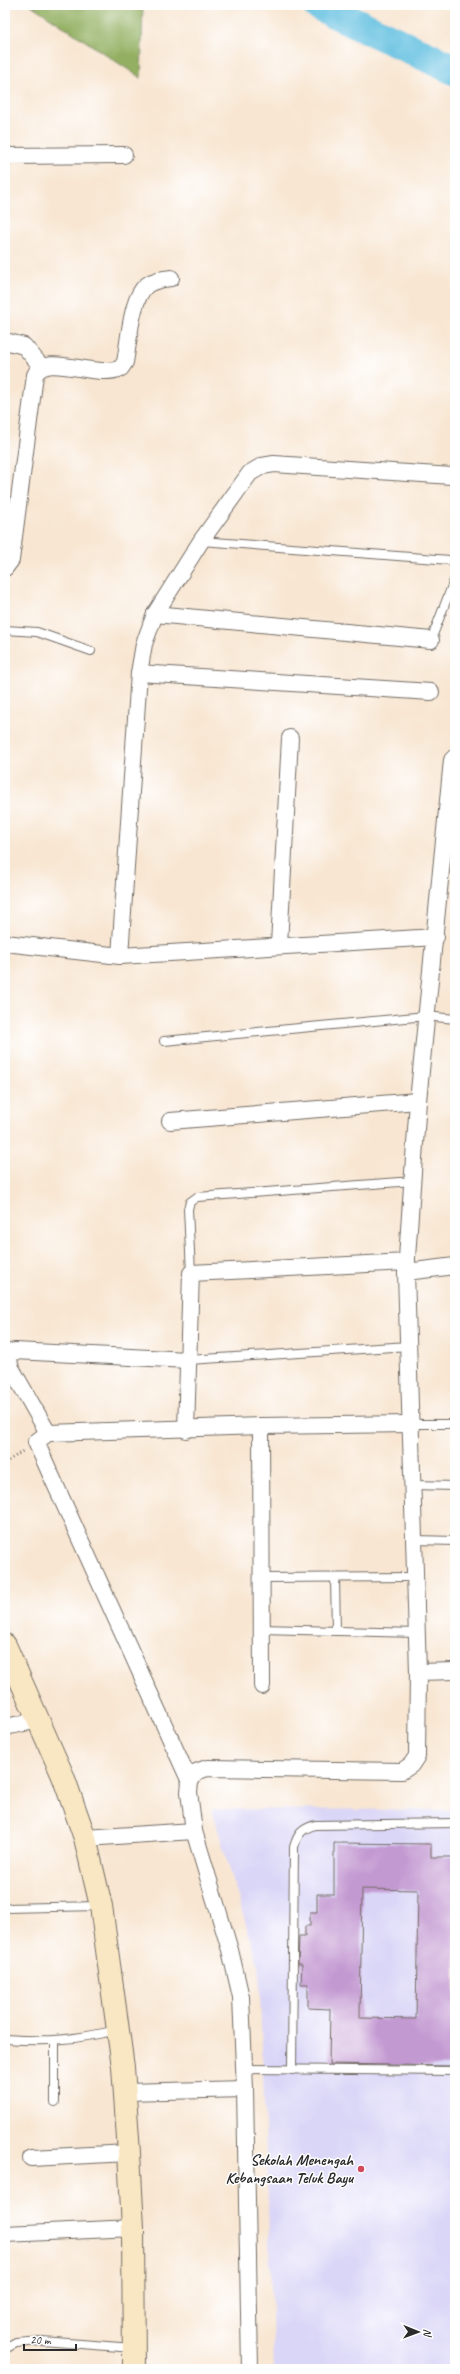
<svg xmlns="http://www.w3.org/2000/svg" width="460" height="2374" font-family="Caveat,sans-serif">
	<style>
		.built { fill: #dad6f7 }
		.forest { fill: #93b062; stroke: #5f6e46 }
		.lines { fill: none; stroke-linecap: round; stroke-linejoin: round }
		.river { stroke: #62bfe0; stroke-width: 31 }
		.building { fill: #c399d1; fill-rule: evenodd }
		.lane-casing { stroke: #736c65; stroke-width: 10 }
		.street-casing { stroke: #736c65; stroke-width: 18 }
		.secondary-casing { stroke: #736c65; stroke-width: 24 }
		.path { stroke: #736c65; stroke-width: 2.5; stroke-dasharray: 1 3; stroke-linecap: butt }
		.lane { stroke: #fff; stroke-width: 8 }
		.street { stroke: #fff; stroke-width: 16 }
		.secondary { stroke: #f9e7c3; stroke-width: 22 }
		.poi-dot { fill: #d1495b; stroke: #fff; stroke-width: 1.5 }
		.labels { text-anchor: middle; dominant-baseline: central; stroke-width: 3; stroke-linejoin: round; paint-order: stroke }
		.poi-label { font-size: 16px; font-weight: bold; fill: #2b2b2b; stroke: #fff; text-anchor: end }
	</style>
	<rect width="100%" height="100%" fill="#fff"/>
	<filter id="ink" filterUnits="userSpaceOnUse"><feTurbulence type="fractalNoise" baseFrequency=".025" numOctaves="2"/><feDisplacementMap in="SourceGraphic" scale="8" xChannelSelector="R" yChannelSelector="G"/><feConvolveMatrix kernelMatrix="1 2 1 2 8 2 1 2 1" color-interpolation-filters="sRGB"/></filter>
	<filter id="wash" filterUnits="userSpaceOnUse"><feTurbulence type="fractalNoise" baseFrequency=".012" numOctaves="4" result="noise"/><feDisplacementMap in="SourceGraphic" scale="16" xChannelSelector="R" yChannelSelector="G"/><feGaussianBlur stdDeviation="0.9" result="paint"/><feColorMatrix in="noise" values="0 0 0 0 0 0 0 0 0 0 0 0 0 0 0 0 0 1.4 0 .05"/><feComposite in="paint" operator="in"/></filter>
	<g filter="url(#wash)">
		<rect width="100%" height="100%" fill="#f8e6d2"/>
		<polygon class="built" points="212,1809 455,1810 455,2369 274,2369 259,1969"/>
		<polygon class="forest" points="31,5 143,5 141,78"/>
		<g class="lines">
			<polyline class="river" points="318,5 455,70"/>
		</g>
		<g id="blocks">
			<path class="building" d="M334,1843L431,1844V1857H455V2066L329,2064L330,2009L308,2008V1984H301L302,1964H298L299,1936H305V1926H310V1912H317V1894H334ZM362,1889L418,1890L416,2019L360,2018Z"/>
		</g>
	</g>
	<g filter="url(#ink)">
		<use href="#blocks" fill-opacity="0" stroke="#736c65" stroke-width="1"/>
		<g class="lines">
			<g class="lane-casing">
				<g id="lane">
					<polyline points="201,541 450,560 455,565"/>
					<polyline points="5,630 37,632 91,651"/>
					<polyline points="431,640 455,578"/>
					<polyline points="164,1041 426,1016 455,1019"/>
					<polyline points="191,1273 188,1209 190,1202 197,1197 413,1181"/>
					<polyline points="188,1360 409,1346"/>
					<polyline points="412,1424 455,1424"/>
					<polyline points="413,1485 455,1486"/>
					<polyline points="415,1540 455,1541"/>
					<polyline points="261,1578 416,1577"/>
					<polyline points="335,1578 336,1631"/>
					<polyline points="261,1629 417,1633"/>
					<polyline points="5,1908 100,1906"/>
					<path d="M5,2039C49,2042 74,2040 117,2030"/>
					<polyline points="55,2042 55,2102"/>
					<polyline points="244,2069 455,2071"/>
					<path d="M292,2070L294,1847C298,1833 302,1829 315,1825L455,1823"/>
					<polyline points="5,2349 16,2343 42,2341 133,2348"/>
				</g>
			</g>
			<g class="street-casing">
				<g id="street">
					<polyline points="5,156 124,155"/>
					<polyline points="5,341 24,346 41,366"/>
					<path d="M5,568L11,560L35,375C46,351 95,380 121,368L125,362C129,342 131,297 147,285C154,280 163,279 171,278"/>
					<polyline points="155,614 431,640"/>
					<polyline points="139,673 431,692"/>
					<polyline points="5,943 120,956 436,937"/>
					<polyline points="279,945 290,738"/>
					<polyline points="120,956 139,673 144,644 155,614 201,541 250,473 262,466 274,464 452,476"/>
					<polyline points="170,1121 418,1101"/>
					<polyline points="406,1272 455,1266"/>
					<polyline points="261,1426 262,1686"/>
					<polyline points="186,1430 191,1273 407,1262"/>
					<polyline points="48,1433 10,1366 9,1357 11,1352 15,1351 188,1360"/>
					<polyline points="418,1672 455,1671"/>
					<polyline points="5,1727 40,1720"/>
					<polyline points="190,1782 36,1442 48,1433 261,1426 412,1424"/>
					<polyline points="85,1838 194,1831"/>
					<polyline points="125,2092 245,2089"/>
					<polyline points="31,2158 129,2153"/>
					<polyline points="5,2234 133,2228"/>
					<polyline points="250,2369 245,2089 241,1997 230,1950 194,1831 189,1792 190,1782 196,1772 207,1768 402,1771 411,1765 417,1756 418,1672 406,1272 418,1101 452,760 455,757"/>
				</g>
			</g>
			<g class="secondary-casing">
				<polyline id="secondary" points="5,1645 63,1776 85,1838 101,1906 123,2067 129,2153 133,2228 134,2369"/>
			</g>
			<polyline class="path" points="5,1463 23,1451"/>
			<use href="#lane" class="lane"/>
			<use href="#street" class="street"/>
			<use href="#secondary" class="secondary"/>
		</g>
	</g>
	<circle class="poi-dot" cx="361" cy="2169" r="4"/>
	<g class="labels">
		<g class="poi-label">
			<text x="353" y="2160">Sekolah Menengah<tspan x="353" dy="18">Kebangsaan Teluk Bayu</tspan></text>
		</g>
	</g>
	<rect width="460" height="2374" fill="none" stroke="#fff" stroke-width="20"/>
	<g transform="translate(418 2332) rotate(91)" stroke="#ffffff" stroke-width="3" paint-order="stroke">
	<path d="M0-3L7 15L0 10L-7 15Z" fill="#2b2b2b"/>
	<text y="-6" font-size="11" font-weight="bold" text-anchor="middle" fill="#2b2b2b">N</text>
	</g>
	<path d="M24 2344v6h52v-6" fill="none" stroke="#2b2b2b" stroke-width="2"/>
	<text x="30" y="2344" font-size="12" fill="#2b2b2b" stroke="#ffffff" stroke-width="3" paint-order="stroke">20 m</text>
</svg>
